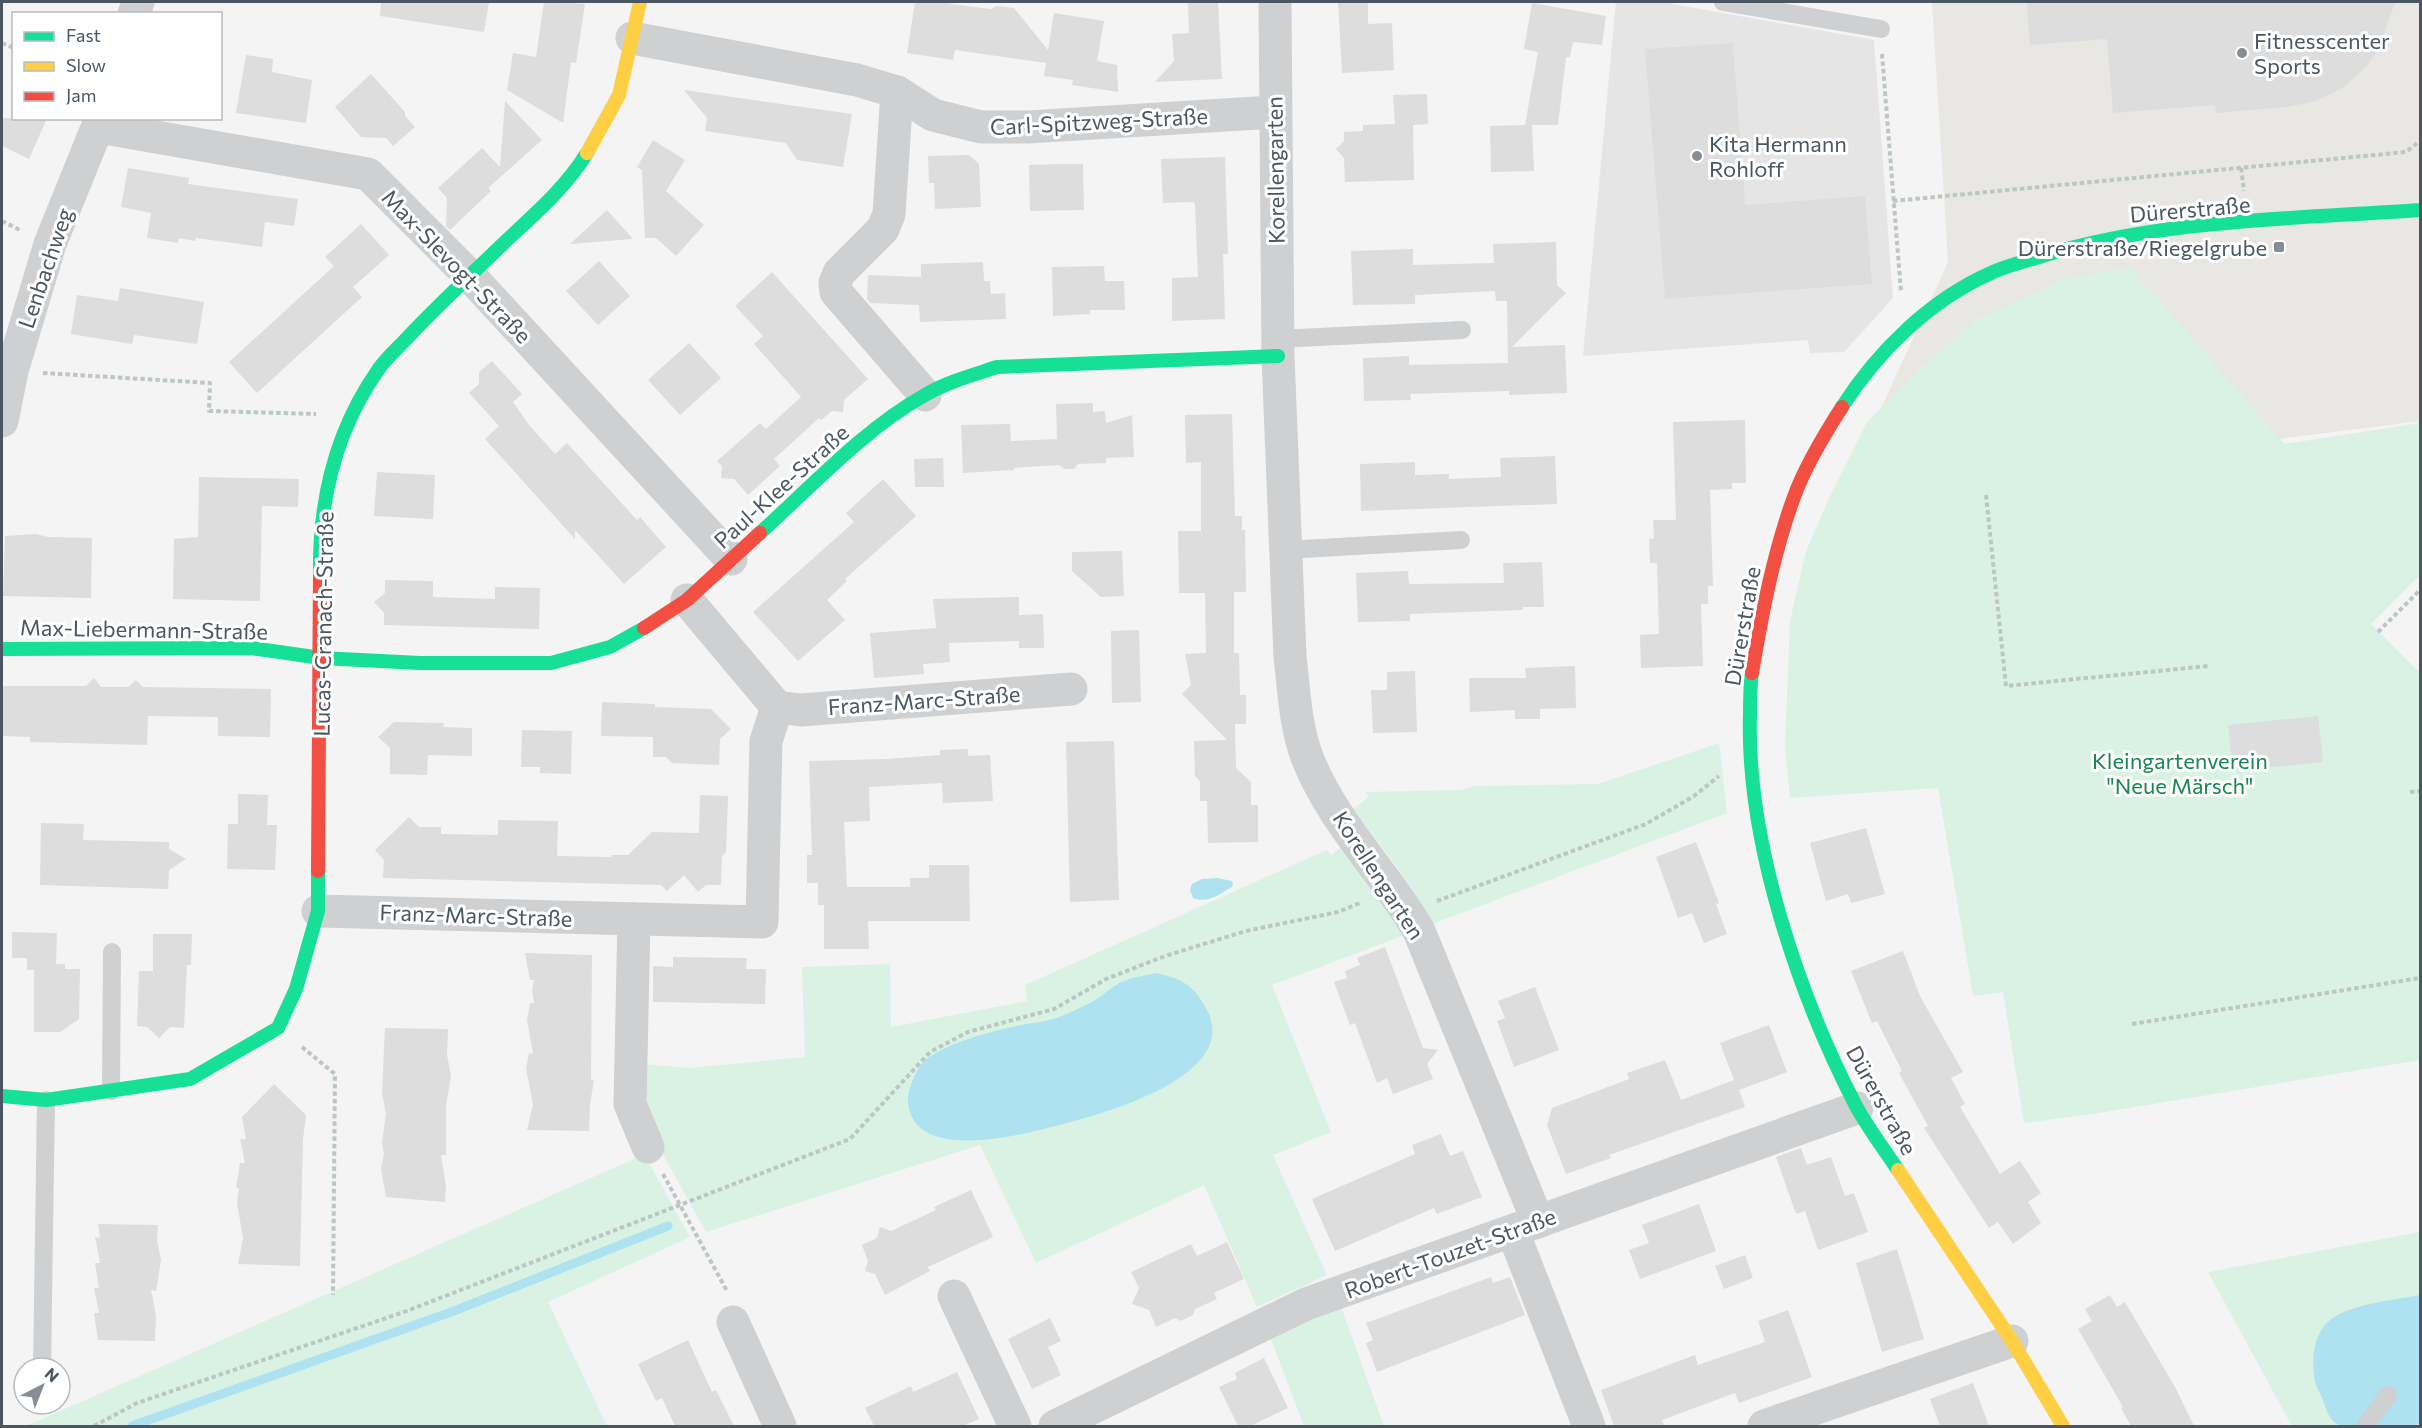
<svg xmlns="http://www.w3.org/2000/svg" width="2422" height="1428" font-family="Commissioner,sans-serif">
	<style>
		.commercial { fill: #e8e7e3 }
		.education { fill: #e6e5e6 }
		.green { fill: #d9f2e3 }
		.water { fill: #aee2f0 }
		.lines { fill: none; stroke-linecap: round; stroke-linejoin: round }
		.stream { stroke: #aee2f0; stroke-width: 9 }
		.building { fill: #ddddde }
		.path { stroke: #bcc7c4; stroke-width: 4; stroke-dasharray: 4.5 3; stroke-linecap: butt }
		.lane { stroke: #ced0d2; stroke-width: 18 }
		.street { stroke: #ced0d2; stroke-width: 33 }
		.fast { stroke: #16e098; stroke-width: 14 }
		.slow { stroke: #ffcf43; stroke-width: 14 }
		.jam { stroke: #f24e42; stroke-width: 14 }
		.poi-dot { fill: #868d94; stroke: #fff; stroke-width: 2 }
		.labels { text-anchor: middle; dominant-baseline: central; stroke-width: 6; stroke-linejoin: round; paint-order: stroke }
		.poi-label { font-size: 22px; fill: #4a5661; stroke: #fff; text-anchor: start }
		.street-label { font-size: 22px; fill: #4a5661; stroke: #fff }
		.park-label { font-size: 22px; fill: #17864f; stroke: #fff }
	</style>
	<rect width="100%" height="100%" fill="#f4f4f4"/>
	<polygon class="commercial" points="1932,2 2420,2 2420,421 1842,494 1948,262"/>
	<polygon class="education" points="1616,2 1662,2 1874,40 1893,298 1844,352 1810,353 1808,340 1583,356"/>
	<g class="green">
		<polygon points="2130,267 2284,444 2420,423 2420,575 2371,624 2420,673 2420,1060 2099,1113 2024,1123 2003,992 1973,996 1938,788 1790,798 1785,746 1790,621 1806,551 1831,494 1867,422 1922,367 1975,320 2064,279"/>
		<path d="M1719,743L1727,813L1432,924C1411,882 1381,846 1353,809L1369,797L1365,792L1463,790L1472,786L1598,784Z"/>
		<polygon points="1342,846 1405,935 1272,985 1331,1132 1273,1155 1327,1275 1257,1307 1204,1185 1036,1263 980,1145 706,1232 656,1142 640,1096 642,1064 689,1068 805,1057 802,967 890,964 891,1027 1027,1001 1025,985 1327,850 1331,855"/>
		<polygon points="643,1152 690,1237 548,1302 607,1426 26,1426 639,1157"/>
		<polygon points="2420,1232 2420,1426 2292,1426 2208,1272"/>
		<polygon points="1340,1304 1384,1426 1304,1426 1269,1334"/>
	</g>
	<g class="water">
		<path d="M1217,878L1232,881L1233,886C1220,894 1208,904 1193,898L1190,890L1192,884L1202,879Z"/>
		<path d="M1155,973C1181,978 1194,985 1207,1010C1241,1075 1107,1113 1063,1124C1026,1134 913,1165 908,1102C907,1090 917,1066 927,1059C947,1043 992,1031 1017,1026C1030,1023 1044,1022 1057,1018C1069,1013 1082,1007 1094,1001C1104,995 1113,985 1124,981C1133,977 1145,976 1155,973Z"/>
		<path d="M2420,1295V1424C2406,1427 2355,1428 2342,1426C2331,1424 2327,1412 2324,1403C2322,1395 2316,1389 2315,1381C2311,1358 2313,1329 2336,1316C2358,1303 2395,1300 2420,1295Z"/>
	</g>
	<g class="lines">
		<polyline class="stream" points="132,1426 454,1311 668,1226"/>
	</g>
	<g class="building">
		<polygon points="381,2 489,2 484,32 380,16"/>
		<polygon points="544,2 585,4 576,63 571,62 563,123 507,90 513,53 536,57"/>
		<polygon points="915,2 936,2 991,9 997,6 1014,8 1048,50 1054,13 1104,21 1097,61 1117,65 1118,92 1072,85 1073,80 1044,76 1046,63 955,50 953,60 907,53"/>
		<polygon points="1188,2 1218,2 1222,79 1155,82 1174,61 1172,34 1189,33"/>
		<polygon points="1338,2 1368,2 1368,24 1392,23 1394,70 1342,73"/>
		<polygon points="2027,2 2395,2 2379,48 2367,66 2344,87 2316,101 2287,107 2216,113 2215,105 2113,113 2107,39 2030,45"/>
		<polygon points="1532,3 1606,16 1602,45 1573,42 1570,57 1566,57 1558,125 1532,125 1534,171 1491,172 1490,126 1525,125 1538,52 1524,49"/>
		<polygon points="1733,43 1745,205 1865,196 1872,284 1665,299 1645,49"/>
		<polygon points="246,55 273,59 272,72 312,80 306,123 236,113"/>
		<polygon points="371,74 405,112 405,116 415,127 393,146 386,138 361,137 335,107"/>
		<polygon points="684,90 852,114 843,167 797,160 786,143 705,131 707,118"/>
		<polygon points="1427,94 1428,124 1413,125 1414,180 1345,182 1344,158 1336,149 1344,141 1344,132 1363,131 1363,125 1395,124 1393,95"/>
		<polygon points="505,101 542,140 488,188 491,191 450,230 446,226 447,198 438,188 482,148 500,167"/>
		<polygon points="2,118 47,118 29,159 2,146"/>
		<polygon points="653,140 685,160 666,191 704,225 676,256 656,238 645,238 642,170 637,167"/>
		<polygon points="969,155 979,164 981,207 935,209 934,183 929,183 928,156"/>
		<polygon points="1225,157 1228,254 1223,254 1225,319 1172,321 1172,278 1198,277 1195,205 1194,202 1163,203 1161,159"/>
		<polygon points="1060,164 1083,164 1084,210 1030,211 1029,165"/>
		<polygon points="128,168 189,178 188,184 298,199 294,226 265,222 262,247 196,238 195,241 179,238 178,243 147,238 151,213 121,207"/>
		<polygon points="607,210 633,239 570,244"/>
		<polygon points="361,224 389,255 353,287 362,297 257,393 229,362 334,266 325,257"/>
		<polygon points="1556,242 1557,285 1566,293 1512,347 1565,345 1567,393 1509,395 1509,391 1410,394 1411,400 1364,401 1363,358 1409,356 1409,365 1508,363 1507,301 1496,301 1495,291 1415,295 1415,304 1353,305 1351,251 1413,249 1413,265 1494,263 1493,244"/>
		<polygon points="599,261 630,296 598,325 566,291"/>
		<polygon points="983,262 984,281 990,281 991,294 1005,293 1006,319 920,322 919,305 870,303 867,299 868,275 921,277 921,264"/>
		<polygon points="1104,266 1105,281 1124,281 1125,310 1090,310 1090,314 1053,316 1052,267"/>
		<polygon points="772,272 868,379 844,400 843,412 832,411 821,420 819,418 774,459 780,466 748,495 734,479 721,478 722,466 717,461 760,423 766,429 801,397 754,344 763,336 735,306"/>
		<polygon points="120,288 204,302 197,344 134,335 132,344 71,334 77,295 118,301"/>
		<polygon points="689,343 721,378 680,415 648,380"/>
		<polygon points="492,361 522,394 513,402 529,425 555,454 567,443 637,520 640,517 666,547 624,584 575,530 575,539 485,439 499,426 469,393 479,384 479,372"/>
		<polygon points="1093,403 1093,412 1105,411 1106,423 1132,415 1134,457 1106,458 1106,463 1078,464 1074,469 1064,469 1059,465 1014,468 1014,470 963,473 961,425 1010,424 1011,441 1057,439 1056,404"/>
		<polygon points="1232,414 1235,516 1242,516 1242,530 1245,530 1246,592 1234,592 1234,653 1239,653 1240,695 1246,695 1246,724 1235,724 1236,768 1251,782 1251,805 1258,805 1258,842 1208,843 1207,801 1200,801 1200,781 1195,776 1194,741 1227,740 1182,694 1191,685 1185,654 1206,653 1205,593 1179,593 1178,531 1201,531 1201,462 1186,463 1185,415"/>
		<polygon points="1745,420 1746,483 1732,483 1732,489 1710,490 1713,586 1708,586 1708,604 1701,604 1703,666 1641,668 1640,635 1659,634 1657,563 1650,563 1649,539 1654,538 1653,520 1676,520 1673,422"/>
		<polygon points="1555,456 1557,504 1361,511 1360,464 1415,462 1415,475 1449,474 1449,479 1501,477 1500,458"/>
		<polygon points="943,458 944,487 915,487 914,459"/>
		<polygon points="377,472 435,475 433,519 374,516"/>
		<polygon points="199,477 299,479 298,507 262,506 260,601 173,599 174,539 198,537"/>
		<polygon points="883,479 916,516 845,579 847,581 827,600 845,620 798,661 753,612 854,522 846,513"/>
		<polygon points="36,534 48,537 92,538 91,598 3,596 5,536"/>
		<polygon points="1122,551 1124,596 1101,597 1072,571 1072,552"/>
		<polygon points="1542,562 1544,607 1523,607 1523,610 1410,614 1410,621 1358,622 1356,573 1408,571 1409,584 1504,583 1503,563"/>
		<polygon points="385,580 433,581 433,597 495,599 495,587 540,588 539,629 384,625 384,613 374,602 385,593"/>
		<polygon points="1019,597 1019,615 1043,614 1044,648 1019,648 1019,641 949,643 950,662 923,664 924,674 874,678 870,633 936,628 933,599"/>
		<polygon points="1139,630 1141,702 1112,703 1111,631"/>
		<polygon points="1575,666 1576,708 1540,709 1540,719 1515,719 1515,710 1470,712 1469,678 1526,678 1525,668"/>
		<polygon points="1415,671 1417,732 1373,733 1371,690 1387,690 1387,672"/>
		<polygon points="94,678 101,687 128,687 136,680 143,687 271,689 270,737 218,736 218,717 148,716 147,745 30,742 30,737 2,736 2,686 86,686"/>
		<polygon points="602,702 655,704 655,707 711,709 731,729 720,739 719,765 672,763 666,757 653,757 653,737 601,736"/>
		<polygon points="2318,716 2323,762 2233,771 2228,725"/>
		<polygon points="394,722 444,723 443,727 472,728 472,756 428,755 427,775 390,774 390,748 378,737"/>
		<polygon points="522,730 572,731 571,774 540,773 540,767 521,767"/>
		<polygon points="1114,741 1119,900 1070,902 1066,742"/>
		<polygon points="968,749 968,756 990,755 993,801 943,803 942,783 869,787 870,821 844,822 847,887 910,887 910,878 929,878 929,865 969,865 970,921 868,921 869,949 824,949 824,905 818,905 818,883 807,883 807,855 812,855 809,761 887,759 940,755 940,750"/>
		<polygon points="238,794 268,795 267,825 277,825 275,870 227,869 228,824 238,824"/>
		<polygon points="700,795 728,796 726,852 722,856 721,885 706,885 698,892 684,875 667,891 661,885 383,878 384,860 375,850 409,817 419,827 441,827 441,834 498,835 498,820 558,821 557,856 612,857 612,855 628,855 652,832 699,833"/>
		<polygon points="41,823 84,824 83,840 169,842 169,849 186,859 169,870 168,889 40,885"/>
		<polygon points="1866,828 1885,894 1851,903 1848,894 1826,901 1810,843"/>
		<polygon points="1696,842 1719,903 1716,904 1727,934 1704,943 1692,913 1678,918 1656,857"/>
		<polygon points="12,932 57,933 56,964 65,964 65,969 80,969 79,1019 60,1032 34,1032 34,970 27,970 27,958 12,958"/>
		<polygon points="153,934 192,934 191,965 187,965 184,1028 170,1027 159,1038 147,1027 137,1026 139,971 153,971"/>
		<polygon points="1385,947 1423,1048 1438,1050 1427,1064 1433,1079 1393,1094 1387,1078 1377,1083 1355,1023 1350,1025 1334,982 1347,978 1345,971 1360,965 1357,958"/>
		<polygon points="1903,951 1920,996 1963,1072 1951,1078 1965,1104 1960,1107 2000,1174 2020,1161 2041,1193 2028,1202 2041,1223 2013,1244 1998,1222 1989,1228 1924,1128 1928,1126 1899,1073 1902,1071 1877,1021 1872,1023 1851,971"/>
		<polygon points="525,953 592,955 591,1080 594,1080 590,1105 589,1131 527,1130 533,1105 526,1069 529,1053 533,1054 527,1020 530,1003 534,1003 532,990 534,980 530,980"/>
		<polygon points="673,957 747,958 746,969 766,969 765,1004 653,1002 653,966 673,967"/>
		<polygon points="1535,987 1559,1050 1514,1067 1497,1021 1505,1018 1498,1001"/>
		<polygon points="1769,1025 1787,1072 1739,1090 1745,1107 1609,1155 1611,1158 1566,1174 1547,1125 1552,1108 1629,1079 1627,1073 1665,1060 1681,1100 1734,1080 1720,1043"/>
		<polygon points="385,1028 448,1029 447,1055 451,1076 446,1106 446,1155 441,1155 446,1187 445,1202 386,1197 381,1169 384,1154 382,1142 386,1114 382,1093"/>
		<polygon points="274,1084 306,1115 303,1140 300,1266 238,1264 243,1238 237,1203 239,1188 236,1188 240,1163 245,1163 240,1139 246,1139 242,1117"/>
		<polygon points="1441,1134 1450,1156 1463,1151 1482,1197 1437,1214 1434,1208 1335,1251 1312,1199 1415,1154 1412,1145"/>
		<polygon points="1801,1148 1807,1165 1831,1157 1845,1196 1854,1193 1868,1232 1818,1250 1805,1211 1796,1214 1776,1157"/>
		<polygon points="971,1190 993,1237 928,1267 930,1271 885,1295 875,1274 865,1271 868,1261 862,1245 877,1238 880,1227 891,1231 936,1210 934,1207"/>
		<polygon points="1699,1204 1716,1251 1640,1279 1629,1250 1649,1243 1642,1225"/>
		<polygon points="98,1224 158,1225 157,1240 161,1260 156,1291 151,1290 156,1316 155,1341 98,1340 94,1313 99,1313 94,1288 99,1288 95,1263 100,1263 95,1237 100,1238"/>
		<polygon points="1227,1242 1244,1279 1214,1293 1217,1299 1195,1309 1193,1315 1181,1321 1175,1318 1156,1327 1149,1310 1132,1304 1139,1288 1131,1272 1191,1244 1197,1256"/>
		<polygon points="1897,1249 1924,1339 1882,1352 1856,1263"/>
		<polygon points="1745,1255 1753,1278 1724,1289 1715,1266"/>
		<polygon points="1491,1277 1493,1283 1510,1277 1525,1315 1377,1372 1366,1343 1373,1340 1366,1323"/>
		<polygon points="2110,1295 2117,1307 2125,1302 2175,1387 2194,1426 2131,1426 2121,1408 2123,1407 2078,1329 2092,1321 2085,1309"/>
		<polygon points="1788,1310 1812,1377 1739,1403 1735,1393 1662,1420 1664,1426 1614,1426 1601,1390 1695,1355 1698,1365 1765,1342 1758,1321"/>
		<polygon points="1050,1318 1061,1341 1048,1347 1061,1375 1032,1389 1008,1339"/>
		<polygon points="688,1340 712,1392 716,1390 734,1426 675,1426 662,1398 656,1401 638,1364"/>
		<polygon points="1264,1358 1288,1408 1250,1426 1238,1426 1219,1387 1237,1379 1235,1373"/>
		<polygon points="957,1372 979,1419 963,1426 874,1426 865,1408 911,1386 913,1392"/>
		<polygon points="1973,1383 1989,1426 1940,1426 1930,1399"/>
	</g>
	<g class="lines">
		<g class="path">
			<polyline points="2,43 14,48"/>
			<polyline points="1882,54 1901,292"/>
			<polyline points="2241,168 2244,191"/>
			<polyline points="1893,201 2406,152 2420,141"/>
			<polyline points="2,221 22,231"/>
			<polyline points="43,373 210,383 209,411 316,414"/>
			<polyline points="1986,495 2006,686 2208,666"/>
			<polyline points="2378,632 2420,590"/>
			<polyline points="2410,792 2420,791"/>
			<polyline points="1437,901 1646,824 1694,796 1719,776"/>
			<polyline points="2132,1024 2420,978"/>
			<polyline points="302,1047 335,1074 333,1295"/>
			<polyline points="663,1174 727,1291"/>
			<polyline points="94,1426 137,1403 404,1312 850,1139 930,1052 968,1032 1054,1009 1106,979 1165,956 1246,931 1338,912 1360,903"/>
		</g>
		<g class="lane">
			<polyline points="1723,2 1881,29"/>
			<polyline points="1278,339 1462,330"/>
			<polyline points="1285,550 1461,540"/>
			<polyline points="111,1091 112,952"/>
			<polyline points="42,1368 46,1100"/>
			<polyline points="2365,1426 2388,1395"/>
		</g>
		<g class="street">
			<path d="M1275,2L1278,356L1290,657C1294,689 1295,725 1307,757C1332,822 1385,872 1419,931L1538,1222"/>
			<polyline points="134,14 138,2"/>
			<polyline points="632,38 857,80 897,92 933,115 981,127 1028,127 1274,112"/>
			<polyline points="897,92 889,214 883,229 839,273 835,283 836,292 925,395"/>
			<polyline points="99,127 368,174 470,276 731,559"/>
			<polyline points="2,421 12,371 50,244 101,118"/>
			<polyline points="687,600 777,707 801,710 1071,689"/>
			<polyline points="318,911 762,922 766,741 777,707"/>
			<polyline points="634,919 630,1104 648,1147"/>
			<polyline points="1513,1232 1589,1426"/>
			<polyline points="954,1296 1015,1426"/>
			<polyline points="733,1322 780,1426"/>
			<polyline points="1055,1426 1306,1304 1857,1108"/>
			<polyline points="1764,1426 2012,1341"/>
		</g>
		<g class="fast">
			<path d="M1842,407C1878,351 1930,300 1991,273C2006,266 2023,262 2039,257C2161,219 2293,219 2420,210"/>
			<path d="M760,533C811,487 864,429 925,395C947,382 973,375 997,367L1278,356"/>
			<path d="M320,573C319,500 336,430 378,370C386,358 399,347 409,336C440,303 474,272 507,240C536,213 566,187 587,153"/>
			<polyline points="2,649 251,648 321,658 420,663 551,663 610,647 644,628"/>
			<path d="M1752,673C1750,686 1750,700 1750,714C1746,840 1798,994 1856,1106C1868,1128 1884,1149 1898,1170"/>
			<polyline points="2,1096 46,1100 190,1079 278,1028 296,989 318,911 318,871"/>
		</g>
		<g class="slow">
			<polyline points="587,153 619,95 640,2"/>
			<polyline points="1898,1170 2012,1341 2063,1426"/>
		</g>
		<g class="jam">
			<polyline points="644,628 687,600 760,533"/>
			<path d="M1752,673C1762,614 1773,554 1794,497C1805,466 1824,435 1842,407"/>
			<polyline points="318,871 320,573"/>
		</g>
	</g>
	<g class="poi-dot">
		<circle cx="2242" cy="53" r="6"/>
		<circle cx="1697" cy="156" r="6"/>
		<rect x="2273" y="241" width="12" height="12" rx="3"/>
	</g>
	<g class="labels">
		<g class="poi-label">
			<text x="2254" y="40">Fitnesscenter<tspan x="2254" dy="25">Sports</tspan></text>
			<text x="1709" y="143">Kita Hermann<tspan x="1709" dy="25">Rohloff</tspan></text>
			<text x="2267" y="247" text-anchor="end">Dürerstraße/Riegelgrube</text>
		</g>
		<g class="street-label">
			<text transform="translate(1099 121) rotate(-3)">Carl-Spitzweg-Straße</text>
			<text transform="translate(1275 170) rotate(-91)">Korellengarten</text>
			<text transform="translate(2190 209) rotate(-5)">Dürerstraße</text>
			<text transform="translate(457 266) rotate(46)">Max-Slevogt-Straße</text>
			<text transform="translate(45 268) rotate(-71)">Lenbachweg</text>
			<text transform="translate(781 486) rotate(-42)">Paul-Klee-Straße</text>
			<text transform="translate(323 624) rotate(-89)">Lucas-Cranach-Straße</text>
			<text transform="translate(1742 626) rotate(-80)">Dürerstraße</text>
			<text transform="translate(144 629) rotate(1)">Max-Liebermann-Straße</text>
			<text transform="translate(924 700) rotate(-4)">Franz-Marc-Straße</text>
			<text transform="translate(1379 875) rotate(57)">Korellengarten</text>
			<text transform="translate(476 915) rotate(2)">Franz-Marc-Straße</text>
			<text transform="translate(1882 1100) rotate(61)">Dürerstraße</text>
			<text transform="translate(1450 1253) rotate(-20)">Robert-Touzet-Straße</text>
		</g>
		<g class="park-label">
			<text x="2180" y="760">Kleingartenverein<tspan x="2180" dy="25">"Neue Märsch"</tspan></text>
		</g>
	</g>
	<rect width="2422" height="1428" fill="none" stroke="#4a5661" stroke-width="6"/>
	<rect x="12" y="12" width="210" height="108" fill="#ffffff" stroke="#b7bbc0" stroke-width="1.5"/>
	<rect x="24" y="32" width="30" height="9" fill="#16e098" stroke="#b7bbc0" stroke-width="1.5"/>
	<text x="66" y="42" font-size="18" fill="#4a5661">Fast</text>
	<rect x="24" y="62" width="30" height="9" fill="#ffcf43" stroke="#b7bbc0" stroke-width="1.5"/>
	<text x="66" y="72" font-size="18" fill="#4a5661">Slow</text>
	<rect x="24" y="92" width="30" height="9" fill="#f24e42" stroke="#b7bbc0" stroke-width="1.5"/>
	<text x="66" y="102" font-size="18" fill="#4a5661">Jam</text>
	<g transform="translate(42 1386) rotate(42)"><circle r="28" fill="#ffffff" stroke="#b7bbc0" stroke-width="1.5"/>
	<path d="M0-4.5L10 22L0 15L-10 22Z" fill="#868d94"/>
	<text y="-9" font-size="16" font-weight="bold" text-anchor="middle" fill="#4a5661">N</text>
	</g>
</svg>
